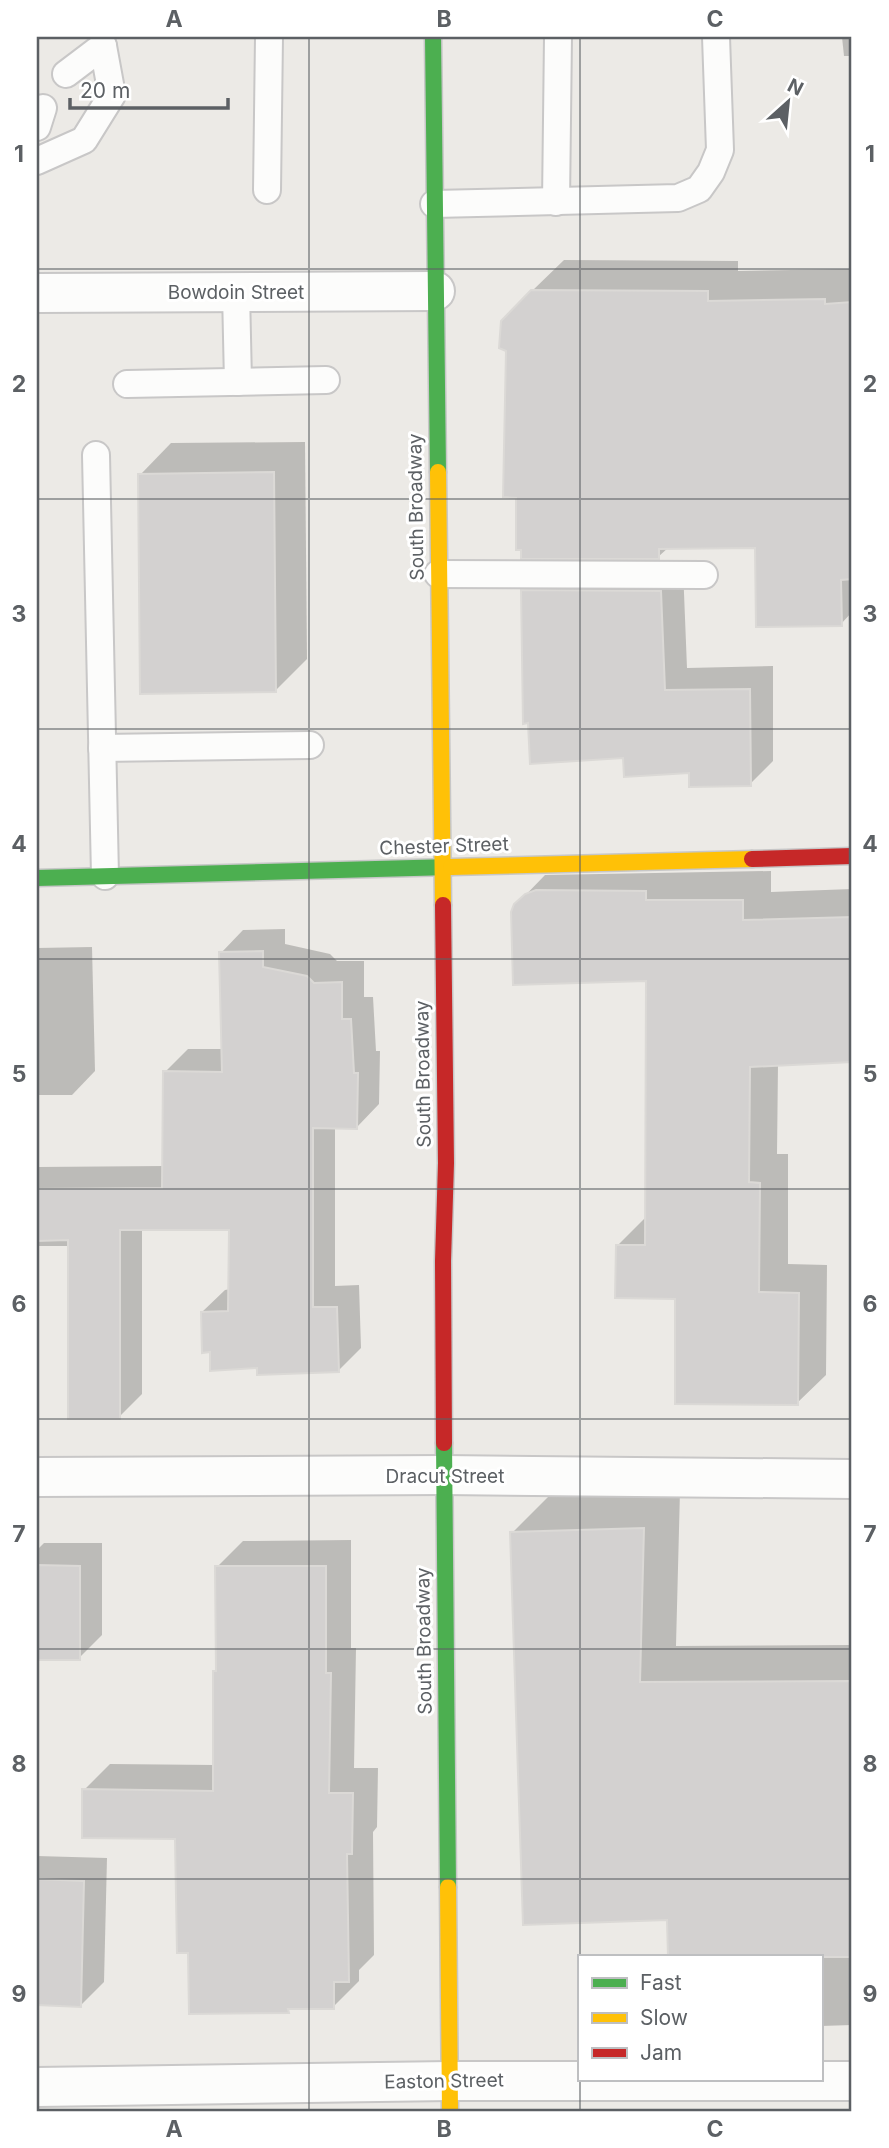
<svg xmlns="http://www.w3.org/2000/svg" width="889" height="2148" font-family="Inter,sans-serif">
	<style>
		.shadow { fill: #0003 }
		.building { fill: #d3d1d0; stroke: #dbd9d6; stroke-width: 2 }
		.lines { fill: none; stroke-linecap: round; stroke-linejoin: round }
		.lane-casing { stroke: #c8c7c7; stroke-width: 30 }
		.street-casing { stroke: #c8c7c7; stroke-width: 42 }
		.fast-casing { stroke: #c7c7c7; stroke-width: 19 }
		.slow-casing { stroke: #c7c7c7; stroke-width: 19 }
		.jam-casing { stroke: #c7c7c7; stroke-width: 19 }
		.lane { stroke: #fcfcfb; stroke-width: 26 }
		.street { stroke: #fcfcfb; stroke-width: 38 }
		.fast { stroke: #4caf50; stroke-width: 16 }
		.slow { stroke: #ffc107; stroke-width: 16 }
		.jam { stroke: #c62828; stroke-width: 16 }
		.grid { fill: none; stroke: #5c6064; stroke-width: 2; stroke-opacity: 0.55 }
		.labels { text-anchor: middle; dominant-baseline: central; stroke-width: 6; stroke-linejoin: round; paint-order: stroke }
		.street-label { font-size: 19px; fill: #5c6064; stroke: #fff }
		.neatline { fill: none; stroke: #5c6064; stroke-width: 2.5 }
		.grid-label { font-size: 23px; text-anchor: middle; font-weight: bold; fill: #5c6064 }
	</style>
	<rect width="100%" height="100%" fill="#eceae6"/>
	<g class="shadow">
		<polygon points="842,37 852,37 852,56 844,56"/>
		<polygon points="564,260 738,261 738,271 852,269 852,612 841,624 756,546 669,547 658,557 532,291"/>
		<polygon points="305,442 307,659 275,691 140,475 171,443"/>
		<polygon points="546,568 683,568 687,668 773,666 773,761 750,784 625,756 523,591"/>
		<polygon points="771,871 771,892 852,889 852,1060 778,1064 777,1154 788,1154 788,1264 827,1265 826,1375 797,1403 618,1245 647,1216 648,979 516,905 545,875"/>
		<polygon points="285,929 285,944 330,954 337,961 364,961 364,997 373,997 376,1051 380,1051 379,1104 357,1127 335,1127 335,1286 359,1285 361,1348 338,1371 258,1366 211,1351 202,1312 225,1290 230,1289 230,1228 142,1228 142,1394 119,1417 70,1246 37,1246 37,1167 164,1166 165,1072 188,1049 223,1049 221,953 243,930"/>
		<polygon points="92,947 95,1071 72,1095 37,1095 37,948"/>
		<polygon points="680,1491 676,1646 852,1645 852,2025 821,2026 821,1957 670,1957 668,1918 512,1533 549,1496"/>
		<polygon points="351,1540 351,1648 356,1648 354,1768 378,1768 377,1827 373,1832 374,1955 359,1970 359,1981 333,2007 292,2007 288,2011 190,1952 177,1837 84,1790 110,1764 215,1765 218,1669 217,1567 243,1541"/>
		<polygon points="44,1543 102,1543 102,1635 79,1658 37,1658 37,1550"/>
		<polygon points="37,1856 107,1858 104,1982 81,2005 37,2003"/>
	</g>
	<g class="building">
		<polygon points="531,290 708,291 708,301 825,299 825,304 852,302 852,579 841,580 842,626 756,627 755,548 659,549 659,559 521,559 521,550 516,550 516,498 503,497 506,351 499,348 501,321"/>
		<polygon points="274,472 276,692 140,694 138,474"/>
		<polygon points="521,590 661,591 665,690 750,689 751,786 689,787 689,773 624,777 623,758 530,764 528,723 523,724"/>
		<polygon points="536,890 646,891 646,900 743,900 743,920 852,917 852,1062 750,1067 749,1182 760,1183 759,1292 799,1293 798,1405 675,1404 675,1299 615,1298 616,1245 645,1245 646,981 513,985 511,912 514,904 525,894"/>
		<polygon points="263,951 263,967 307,976 314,983 342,982 342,1019 351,1019 354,1073 358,1073 357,1129 313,1128 313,1307 337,1307 339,1372 257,1375 257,1368 210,1371 210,1352 202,1353 201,1312 228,1311 229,1230 120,1230 120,1419 68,1419 68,1240 37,1241 37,1189 162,1188 163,1071 222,1072 219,952"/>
		<polygon points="644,1528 640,1682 852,1681 852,1957 668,1957 667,1920 523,1925 510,1532"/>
		<polygon points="37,1565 80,1566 80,1660 37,1660"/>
		<polygon points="215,1566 326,1566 326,1673 331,1673 329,1793 353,1793 352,1854 347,1854 349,1982 334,1982 334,2009 288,2009 289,2013 189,2014 188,1953 177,1953 175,1839 82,1838 82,1789 213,1791 213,1671 216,1671"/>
		<polygon points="37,1879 84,1881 81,2007 37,2005"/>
	</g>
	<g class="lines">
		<g class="lane-casing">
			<g id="lane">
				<polyline points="66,74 103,46"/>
				<polyline points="37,127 43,108"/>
				<polyline points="37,161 84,140 112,95 103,46"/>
				<polyline points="267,190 269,37"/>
				<polyline points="556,202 558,37"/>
				<polyline points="434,204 678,198 699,189 711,172 720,150 716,37"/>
				<polyline points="236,292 238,382"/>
				<polyline points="127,384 326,380"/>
				<polyline points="96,455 105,876"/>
				<polyline points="438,574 704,575"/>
				<polyline points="102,748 310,745"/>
			</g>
		</g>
		<g class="street-casing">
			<g id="street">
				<polyline points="37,293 435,291"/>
				<polyline points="37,1477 444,1475 852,1479"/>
				<polyline points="37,2087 450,2081 852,2081"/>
			</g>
		</g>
		<g class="fast-casing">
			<g id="fast">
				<polyline points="433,37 438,472"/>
				<polyline points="37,878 451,867"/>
				<polyline points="444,1443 448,1887"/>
			</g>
		</g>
		<g class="slow-casing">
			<g id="slow">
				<polyline points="438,472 443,905"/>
				<polyline points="451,867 752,859"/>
				<polyline points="448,1887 450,2111"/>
			</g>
		</g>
		<g class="jam-casing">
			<g id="jam">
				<polyline points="752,859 852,856"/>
				<polyline points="443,905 446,1163 443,1261 444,1443"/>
			</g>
		</g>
		<use href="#lane" class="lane"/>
		<use href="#street" class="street"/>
		<use href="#fast" class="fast"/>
		<use href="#slow" class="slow"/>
		<use href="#jam" class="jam"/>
	</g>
	<path class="grid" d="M309,37V2111M580,37V1957M37,269H852M37,499H852M37,729H852M37,959H852M37,1189H852M37,1419H852M37,1649H852M37,1879H852M580,2080V2111"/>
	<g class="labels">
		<g class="street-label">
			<text x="236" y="292">Bowdoin Street</text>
			<text transform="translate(416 507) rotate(-91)">South Broadway</text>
			<text transform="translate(444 846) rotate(-2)">Chester Street</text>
			<text transform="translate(423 1074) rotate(-91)">South Broadway</text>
			<text x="445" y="1476">Dracut Street</text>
			<text transform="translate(424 1641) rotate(-91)">South Broadway</text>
			<text transform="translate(444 2081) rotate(-1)">Easton Street</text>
		</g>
	</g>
	<rect width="889" height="2148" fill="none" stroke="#ffffff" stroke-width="77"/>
	<rect x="578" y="1955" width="245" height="126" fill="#ffffff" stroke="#bebfc1" stroke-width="2"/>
	<rect x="592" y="1978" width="35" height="10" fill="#4caf50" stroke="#bebfc1" stroke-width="2"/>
	<text x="640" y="1990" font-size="21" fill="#5c6064">Fast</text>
	<rect x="592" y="2013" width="35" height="10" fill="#ffc107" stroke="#bebfc1" stroke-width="2"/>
	<text x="640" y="2025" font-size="21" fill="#5c6064">Slow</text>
	<rect x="592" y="2048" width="35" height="10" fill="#c62828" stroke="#bebfc1" stroke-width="2"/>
	<text x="640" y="2060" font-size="21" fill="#5c6064">Jam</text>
	<g transform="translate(788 102) rotate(27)" stroke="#ffffff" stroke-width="5" paint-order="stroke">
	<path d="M0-5L12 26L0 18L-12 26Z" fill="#5c6064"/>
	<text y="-10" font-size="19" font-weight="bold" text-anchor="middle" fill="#5c6064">N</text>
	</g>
	<path d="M70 98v10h158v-10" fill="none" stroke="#5c6064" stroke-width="3.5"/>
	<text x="80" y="98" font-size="21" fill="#5c6064" stroke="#ffffff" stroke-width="5" paint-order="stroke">20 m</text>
	<rect x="38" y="38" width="812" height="2072" class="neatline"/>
	<g class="grid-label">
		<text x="174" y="27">A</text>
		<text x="444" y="27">B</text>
		<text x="715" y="27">C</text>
		<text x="19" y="162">1</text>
		<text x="870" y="162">1</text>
		<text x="19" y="392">2</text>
		<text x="870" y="392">2</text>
		<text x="19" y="622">3</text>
		<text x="870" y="622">3</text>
		<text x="19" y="852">4</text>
		<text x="870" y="852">4</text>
		<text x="19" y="1082">5</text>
		<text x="870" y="1082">5</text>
		<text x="19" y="1312">6</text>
		<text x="870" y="1312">6</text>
		<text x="19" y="1542">7</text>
		<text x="870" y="1542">7</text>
		<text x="19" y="1772">8</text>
		<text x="870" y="1772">8</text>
		<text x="19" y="2002">9</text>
		<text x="870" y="2002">9</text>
		<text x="174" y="2137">A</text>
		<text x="444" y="2137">B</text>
		<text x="715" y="2137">C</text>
	</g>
</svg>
